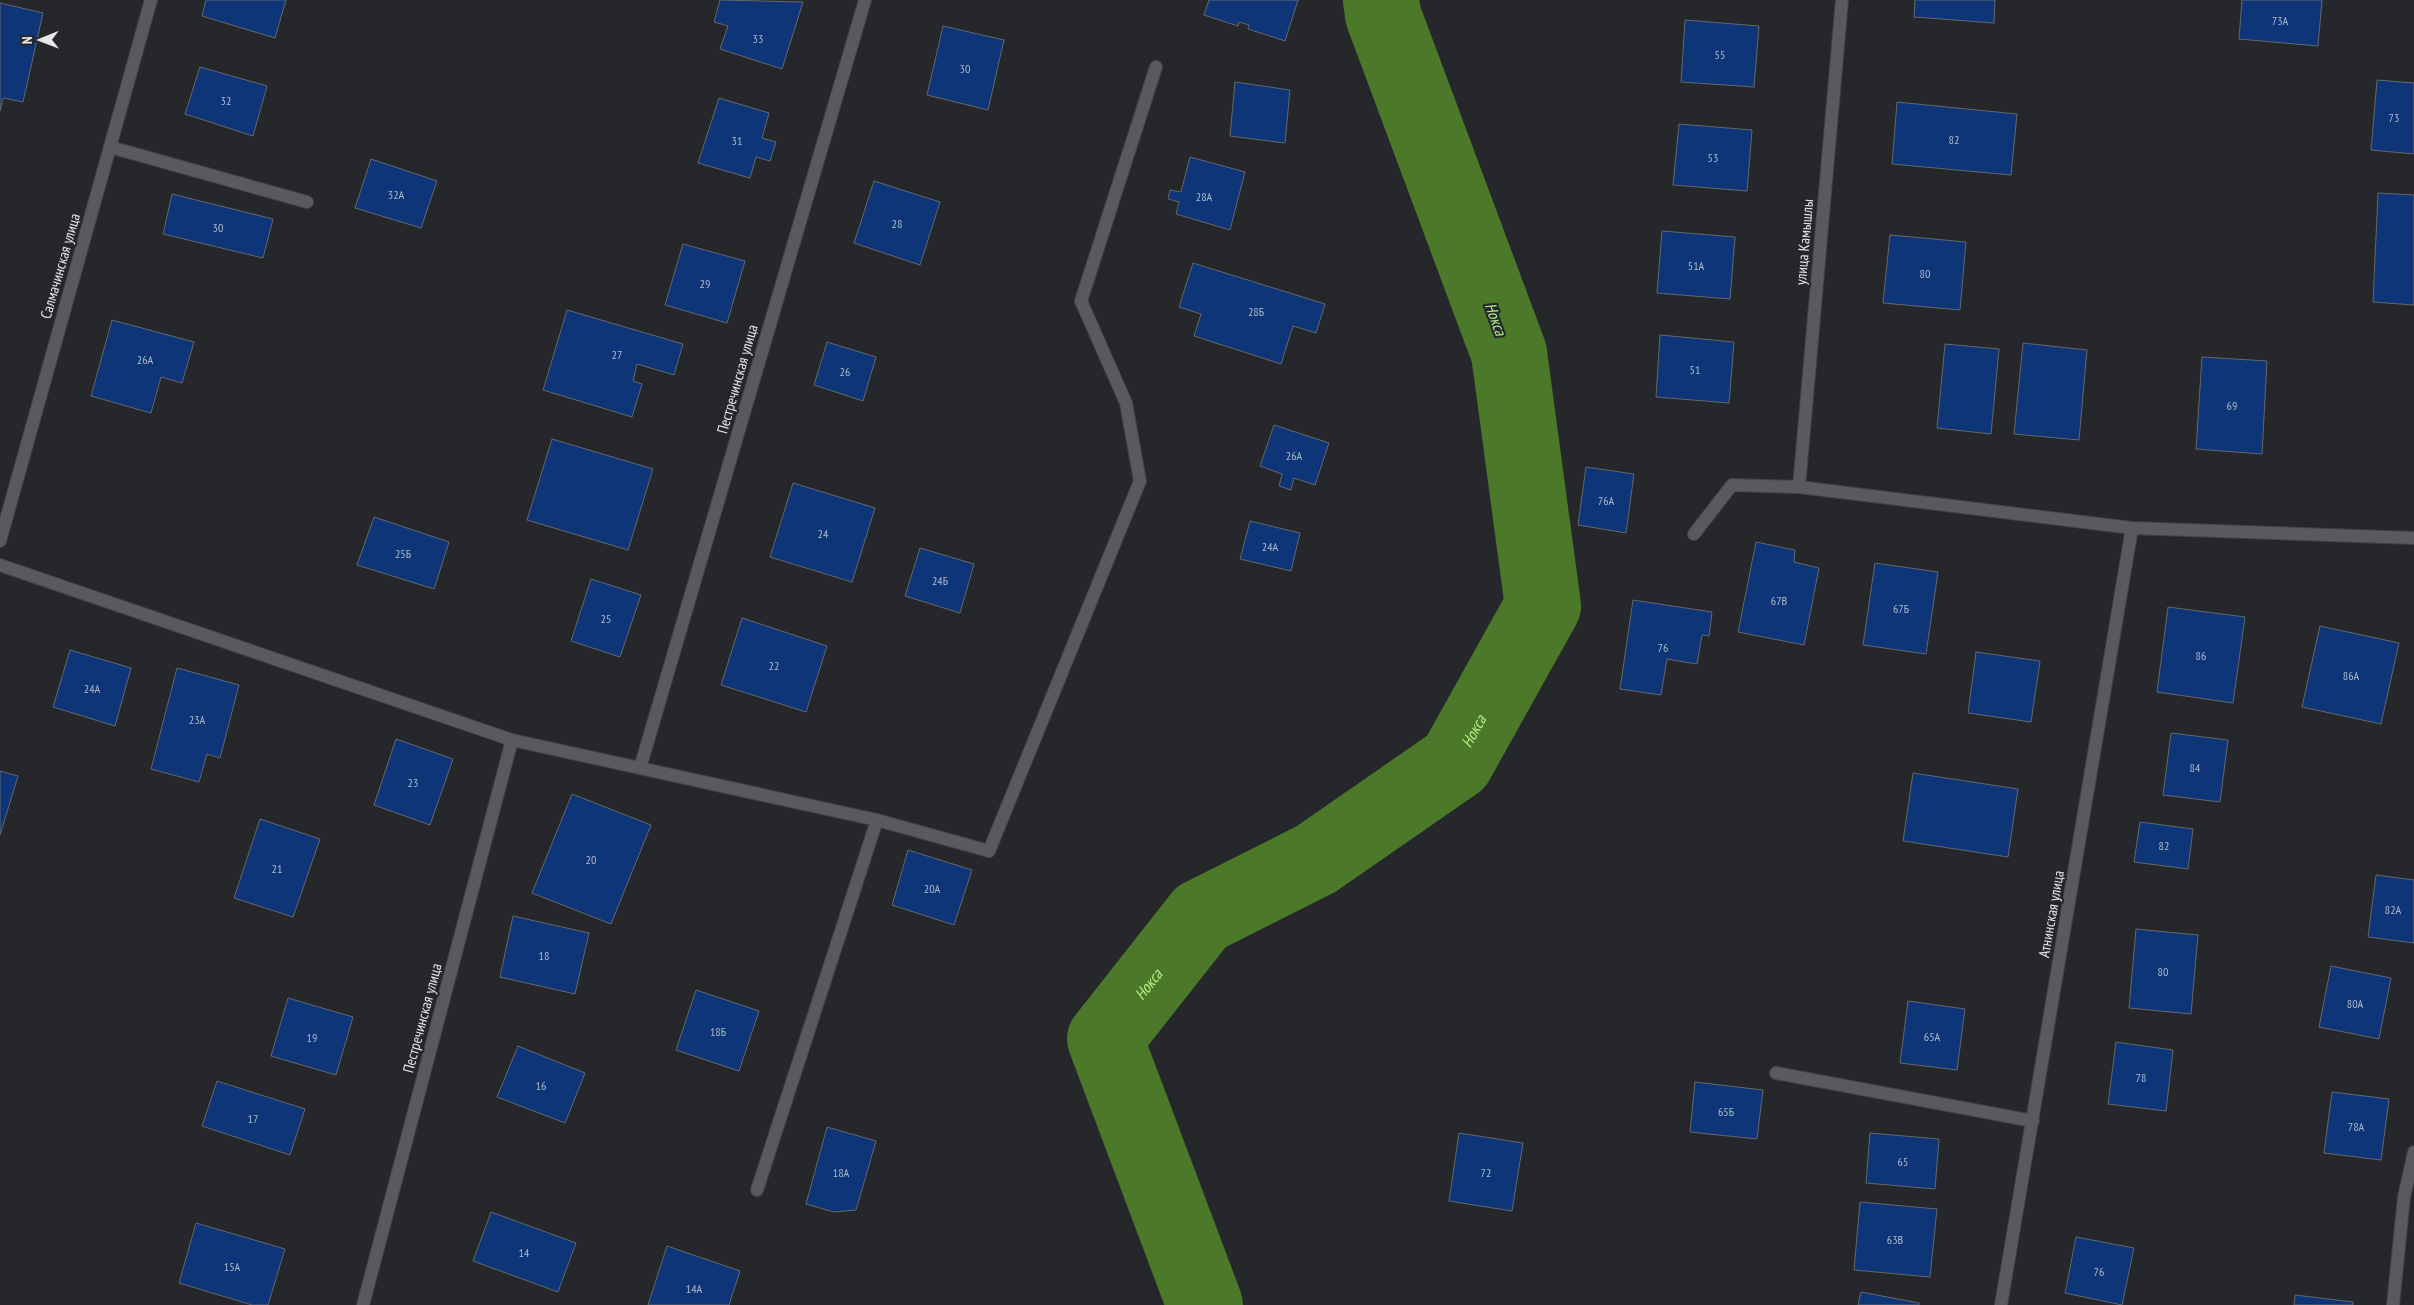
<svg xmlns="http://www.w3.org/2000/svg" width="2414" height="1305" font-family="'PT Sans Narrow',sans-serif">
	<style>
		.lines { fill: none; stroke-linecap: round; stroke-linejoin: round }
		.river { stroke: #4b7929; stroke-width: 76 }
		.building { fill: #0d3577; stroke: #65686c }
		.lane-casing { stroke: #414346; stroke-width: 14 }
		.street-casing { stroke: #414346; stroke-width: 14 }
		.lane { stroke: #585a5e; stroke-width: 12 }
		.street { stroke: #585a5e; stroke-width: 12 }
		.labels { text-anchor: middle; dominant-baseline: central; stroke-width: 4.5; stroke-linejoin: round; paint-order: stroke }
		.number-label { font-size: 12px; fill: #aebacc }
		.street-label { font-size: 15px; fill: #e4e6e8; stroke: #25272b }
		.water-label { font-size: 16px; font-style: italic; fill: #b3f389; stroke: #25272b }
	</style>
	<rect width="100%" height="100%" fill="#25272b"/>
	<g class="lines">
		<path class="river" id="s1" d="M1205,1305L1105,1039L1201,917L1316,859L1456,762L1543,606L1509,353L1383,15L1381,0"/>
	</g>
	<g class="building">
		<polygon points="206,0 286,0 275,38 202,16"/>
		<polygon points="720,0 803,2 782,69 720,49 728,26 714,22"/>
		<polygon points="1209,0 1298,0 1285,41 1248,29 1249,25 1239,22 1238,26 1204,15"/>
		<polygon points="1915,0 1995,0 1994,23 1914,17"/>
		<polygon points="2242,0 2322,0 2318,46 2239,39"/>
		<polygon points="0,3 43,13 23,102 3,98 0,111"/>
		<polygon points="1685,20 1759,26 1754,87 1681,82"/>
		<polygon points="943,26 1004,40 988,110 927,95"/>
		<polygon points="200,67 267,86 253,136 185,114"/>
		<polygon points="2377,80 2414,83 2414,154 2371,150"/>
		<polygon points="1235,82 1290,90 1285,143 1230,136"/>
		<polygon points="719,98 769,113 762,138 776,142 770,161 756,157 750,178 698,163"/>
		<polygon points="1897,102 2017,114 2011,175 1892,164"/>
		<polygon points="1679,124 1752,130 1747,191 1673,185"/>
		<polygon points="1190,157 1245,172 1230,230 1176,214 1179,202 1168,199 1170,190 1181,192"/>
		<polygon points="371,159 437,181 421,228 355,208"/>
		<polygon points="874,181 940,202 920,265 854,243"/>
		<polygon points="2378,193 2414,195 2414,305 2373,302"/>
		<polygon points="172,194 273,219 263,258 163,234"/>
		<polygon points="1662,231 1735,237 1730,299 1657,293"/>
		<polygon points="1890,235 1966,242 1960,310 1883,303"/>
		<polygon points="683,244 745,261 727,323 665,305"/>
		<polygon points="1193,263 1325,304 1316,333 1293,326 1281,364 1194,336 1201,314 1179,307"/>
		<polygon points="567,310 683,344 674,375 637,364 633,381 642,384 632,417 543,390"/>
		<polygon points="112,320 194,342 182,383 161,377 151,413 91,396"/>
		<polygon points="1660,335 1734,342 1729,403 1656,397"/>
		<polygon points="827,342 876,357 863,401 814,385"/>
		<polygon points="2023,343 2087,350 2079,440 2014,434"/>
		<polygon points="1945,344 1999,349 1991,434 1937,428"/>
		<polygon points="2202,357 2267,361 2262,454 2196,449"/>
		<polygon points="1274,425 1329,443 1315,485 1294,478 1291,490 1279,486 1282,474 1260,466"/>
		<polygon points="552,439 653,469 628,550 527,520"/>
		<polygon points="1586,467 1634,474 1626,533 1578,525"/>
		<polygon points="793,483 875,508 852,582 770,557"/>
		<polygon points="374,517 449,542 434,589 357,565"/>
		<polygon points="1250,521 1300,533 1291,571 1240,559"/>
		<polygon points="1756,542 1795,550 1794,562 1819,568 1804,645 1738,632"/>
		<polygon points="920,548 974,564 960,613 905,596"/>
		<polygon points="1875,563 1938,572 1926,654 1863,645"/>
		<polygon points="591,579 641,595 620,657 571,641"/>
		<polygon points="1633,600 1712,612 1709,636 1702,635 1697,664 1667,659 1661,695 1620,689"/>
		<polygon points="2168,607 2245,617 2233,703 2157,692"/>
		<polygon points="742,618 827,646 806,712 721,685"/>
		<polygon points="2320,626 2399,643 2381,724 2302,707"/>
		<polygon points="70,650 131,668 115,726 53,707"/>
		<polygon points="1976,652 2040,661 2031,722 1968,713"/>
		<polygon points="177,668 239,685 220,758 207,754 199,782 151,769"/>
		<polygon points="2171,733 2228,740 2220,802 2163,795"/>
		<polygon points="396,739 453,759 430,825 374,805"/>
		<polygon points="0,771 18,776 0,835"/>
		<polygon points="1913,773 2018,789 2008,857 1903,841"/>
		<polygon points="572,794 651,825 611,924 532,893"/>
		<polygon points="260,819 320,839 293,917 234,898"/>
		<polygon points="2140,822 2193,829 2188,869 2134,862"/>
		<polygon points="908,850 972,870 954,925 892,905"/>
		<polygon points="2376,875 2414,880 2414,943 2368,937"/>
		<polygon points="513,916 589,933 575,994 500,977"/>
		<polygon points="2136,929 2198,935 2191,1014 2129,1008"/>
		<polygon points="2331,966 2391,978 2379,1039 2319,1027"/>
		<polygon points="696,990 759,1011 739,1071 676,1050"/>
		<polygon points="288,998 353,1017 336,1075 271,1056"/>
		<polygon points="1908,1001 1965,1009 1957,1070 1900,1063"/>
		<polygon points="2116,1042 2173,1050 2166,1111 2108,1104"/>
		<polygon points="518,1046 585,1073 565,1123 497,1097"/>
		<polygon points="217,1081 305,1109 290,1155 202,1126"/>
		<polygon points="1695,1082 1763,1090 1757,1139 1690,1132"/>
		<polygon points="2332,1092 2389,1099 2381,1160 2324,1153"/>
		<polygon points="827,1127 876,1141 856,1210 834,1212 806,1204"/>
		<polygon points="1459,1133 1523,1143 1512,1211 1449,1201"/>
		<polygon points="1870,1133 1939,1139 1935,1189 1866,1183"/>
		<polygon points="1860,1202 1937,1209 1930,1277 1854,1270"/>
		<polygon points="491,1212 576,1243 558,1292 473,1261"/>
		<polygon points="196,1223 285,1249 268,1305 252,1305 179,1283"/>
		<polygon points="2076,1237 2134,1248 2122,1305 2065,1293"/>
		<polygon points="667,1246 740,1271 729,1305 648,1305"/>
		<polygon points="1861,1292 1919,1303 1919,1305 1858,1305"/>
		<polygon points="2295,1295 2353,1302 2353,1305 2294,1305"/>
	</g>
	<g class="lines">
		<g class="lane-casing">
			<g id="lane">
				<polyline points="110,147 307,202"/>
				<polyline points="1694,534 1732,485 1799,487"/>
				<polyline points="989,851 1140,481 1126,403 1081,301 1156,67"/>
				<polyline points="1776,1073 2033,1121"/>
				<polyline points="757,1190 877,820"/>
			</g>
		</g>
		<g class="street-casing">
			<g id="street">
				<polyline points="1842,0 1799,487 2132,528 2414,538"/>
				<polyline points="0,541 151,0"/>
				<polyline points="0,565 512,740 877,820 989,851"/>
				<polyline points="640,768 865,0"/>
				<polyline points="363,1305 512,740"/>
				<polyline points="2001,1305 2132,528"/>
				<polyline points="2393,1305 2404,1197 2414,1152"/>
			</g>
		</g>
		<use href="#lane" class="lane"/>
		<use href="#street" class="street"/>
	</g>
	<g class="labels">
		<g class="number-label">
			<text x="2280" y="20">73А</text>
			<text x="758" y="38">33</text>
			<text x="1720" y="54">55</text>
			<text x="965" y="68">30</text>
			<text x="226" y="100">32</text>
			<text x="2394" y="117">73</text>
			<text x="1954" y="139">82</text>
			<text x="737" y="140">31</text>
			<text x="1713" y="157">53</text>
			<text x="396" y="194">32А</text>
			<text x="1204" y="196">28А</text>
			<text x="897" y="223">28</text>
			<text x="218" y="227">30</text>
			<text x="1696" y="265">51А</text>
			<text x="1925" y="273">80</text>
			<text x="705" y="283">29</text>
			<text x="1256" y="311">28Б</text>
			<text x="617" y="354">27</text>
			<text x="145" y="359">26А</text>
			<text x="1695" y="369">51</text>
			<text x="845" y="371">26</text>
			<text x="2232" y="405">69</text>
			<text x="1294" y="455">26А</text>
			<text x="1606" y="500">76А</text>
			<text x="823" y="533">24</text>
			<text x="1270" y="546">24А</text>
			<text x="403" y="553">25Б</text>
			<text x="940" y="580">24Б</text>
			<text x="1779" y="600">67В</text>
			<text x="1901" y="608">67Б</text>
			<text x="606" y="618">25</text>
			<text x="1663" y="647">76</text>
			<text x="2201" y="655">86</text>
			<text x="774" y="665">22</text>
			<text x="2351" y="675">86А</text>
			<text x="92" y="688">24А</text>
			<text x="197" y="719">23А</text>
			<text x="2195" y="767">84</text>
			<text x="413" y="782">23</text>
			<text x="2164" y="845">82</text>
			<text x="591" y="859">20</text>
			<text x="277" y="868">21</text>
			<text x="932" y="888">20А</text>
			<text x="2393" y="909">82А</text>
			<text x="544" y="955">18</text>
			<text x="2163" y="971">80</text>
			<text x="2355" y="1003">80А</text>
			<text x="718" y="1031">18Б</text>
			<text x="1932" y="1036">65А</text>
			<text x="312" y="1037">19</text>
			<text x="2141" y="1077">78</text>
			<text x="541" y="1085">16</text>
			<text x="1726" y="1111">65Б</text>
			<text x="253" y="1118">17</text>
			<text x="2356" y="1126">78А</text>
			<text x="1903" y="1161">65</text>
			<text x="841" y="1172">18А</text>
			<text x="1486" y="1172">72</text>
			<text x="1895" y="1239">63В</text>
			<text x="524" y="1252">14</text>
			<text x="232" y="1266">15А</text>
			<text x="2099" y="1271">76</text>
			<text x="694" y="1288">14А</text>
		</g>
		<g class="street-label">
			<text transform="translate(1804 242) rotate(-85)">улица Камышлы</text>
			<text transform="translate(60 266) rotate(-74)">Салмачинская улица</text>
			<text transform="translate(737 379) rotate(-74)">Пестречинская улица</text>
			<text transform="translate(2051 914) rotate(-80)">Атнинская улица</text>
			<text transform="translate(422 1018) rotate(-75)">Пестречинская улица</text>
		</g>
		<g class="water-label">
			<text transform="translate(1496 319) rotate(70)">Нокса</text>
			<text stroke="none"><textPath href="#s1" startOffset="774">Нокса</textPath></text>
			<text stroke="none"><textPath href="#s1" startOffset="354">Нокса</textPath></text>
		</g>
	</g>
	<g transform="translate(40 40) rotate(269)" stroke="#25272b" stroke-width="4" paint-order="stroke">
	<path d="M0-4L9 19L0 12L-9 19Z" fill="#e4e6e8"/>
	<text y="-8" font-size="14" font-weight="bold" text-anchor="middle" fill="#e4e6e8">N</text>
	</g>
</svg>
